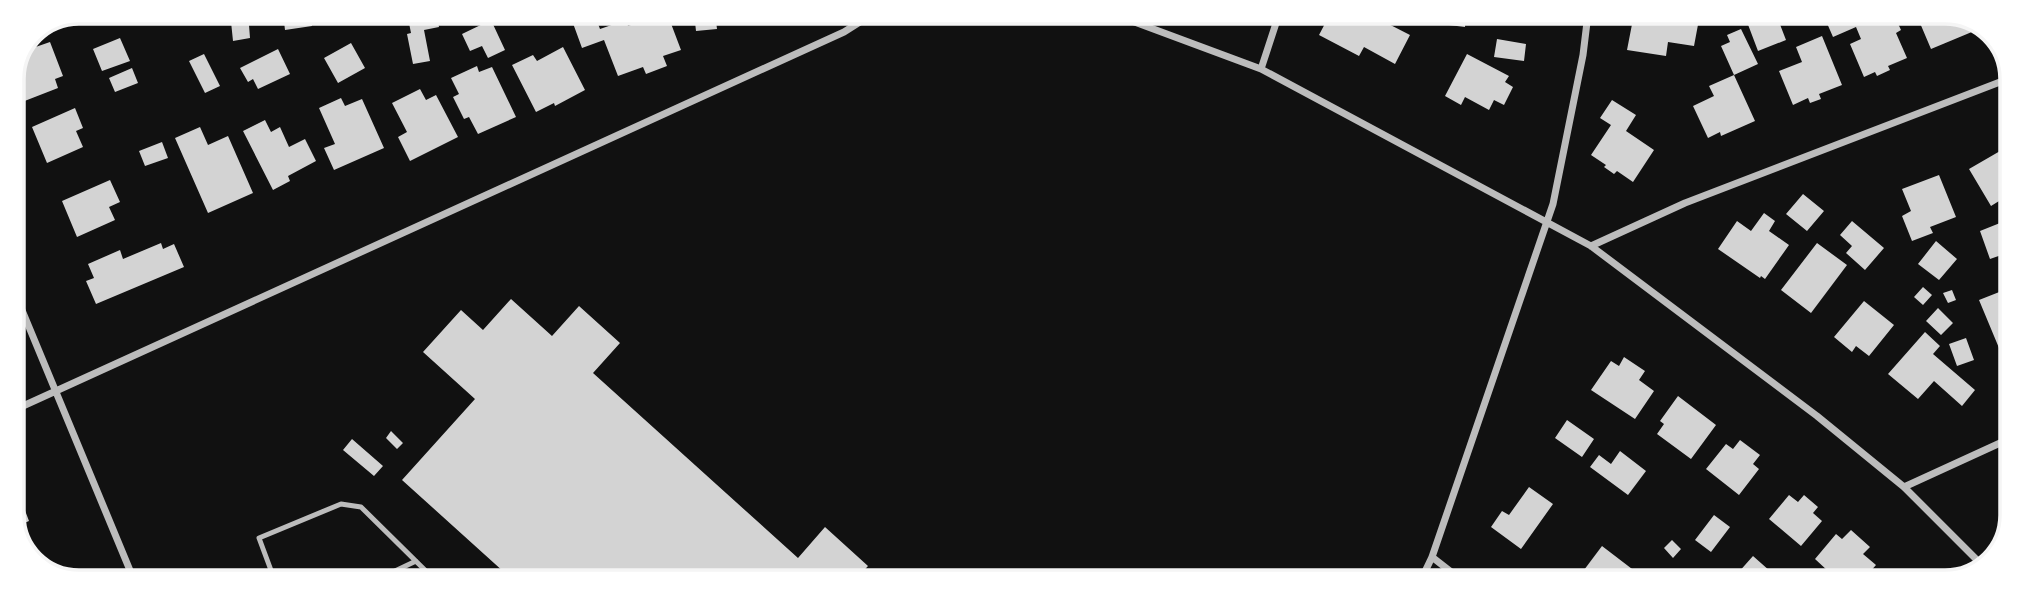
<svg xmlns="http://www.w3.org/2000/svg" width="2025" height="595" font-family="'Libre Baskerville',serif">
<style>
.building{fill:#d3d3d3}
.lines{fill:none;stroke-linecap:round;stroke-linejoin:round}
.service{stroke:#bcbcbc;stroke-width:5}
.minor{stroke:#bcbcbc;stroke-width:7}
.rim{fill:none;stroke:#f5f5f5;stroke-width:3.5}
</style>
<rect width="100%" height="100%" fill="#111"/>
<!-- building -->
<path class="building" d="M 97,12 L 123,12 L 123,13 L 99,20 Z
M 230,12 L 248,12 L 250,38 L 233,41 Z
M 283,13 L 310,13 L 312,26 L 285,30 Z
M 407,13 L 436,13 L 439,27 L 424,30 L 430,61 L 413,64 L 407,34 L 411,33 Z
M 575,13 L 594,13 L 600,29 L 626,20 L 628,26 L 667,13 L 681,50 L 663,56 L 667,66 L 646,74 L 643,67 L 618,76 L 604,40 L 582,48 L 570,15 Z
M 694,13 L 715,13 L 717,29 L 696,31 Z
M 1330,14 L 1369,14 L 1410,35 L 1395,64 L 1364,47 L 1359,56 L 1319,35 Z
M 1434,14 L 1466,14 L 1465,27 L 1433,23 Z
M 1634,14 L 1700,14 L 1694,46 L 1668,42 L 1666,56 L 1627,50 Z
M 1744,14 L 1776,14 L 1786,40 L 1758,51 Z
M 1823,14 L 1894,15 L 1901,30 L 1896,33 L 1907,58 L 1888,66 L 1890,70 L 1877,76 L 1875,72 L 1864,77 L 1850,44 L 1861,39 L 1856,27 L 1833,37 Z
M 1922,15 L 1964,15 L 1976,23 L 1979,29 L 1931,49 L 1917,16 Z
M 491,20 L 505,50 L 488,58 L 482,46 L 470,51 L 462,34 Z
M 1741,29 L 1758,64 L 1734,75 L 1721,46 L 1730,42 L 1727,35 Z
M 1822,36 L 1842,85 L 1819,94 L 1821,99 L 1810,103 L 1808,98 L 1793,105 L 1779,71 L 1802,62 L 1796,47 Z
M 120,38 L 130,61 L 102,71 L 93,49 Z
M 1497,39 L 1526,44 L 1524,61 L 1494,57 Z
M 50,42 L 63,76 L 55,79 L 58,88 L 22,102 L 16,87 L 12,88 L 12,79 L 24,51 Z
M 351,43 L 365,68 L 338,83 L 324,58 Z
M 563,47 L 585,90 L 555,106 L 554,103 L 536,112 L 512,65 L 533,55 L 537,61 Z
M 278,49 L 290,74 L 258,89 L 253,79 L 248,82 L 240,68 Z
M 204,54 L 220,86 L 205,93 L 189,61 Z
M 1467,54 L 1509,76 L 1505,82 L 1513,87 L 1504,105 L 1494,100 L 1489,110 L 1465,97 L 1461,105 L 1445,96 Z
M 477,66 L 479,72 L 492,67 L 516,117 L 478,134 L 469,117 L 464,119 L 453,97 L 459,94 L 451,78 Z
M 132,68 L 138,83 L 115,92 L 109,78 Z
M 1734,75 L 1755,121 L 1721,136 L 1720,132 L 1708,138 L 1693,106 L 1714,96 L 1709,86 Z
M 420,89 L 426,100 L 436,95 L 458,137 L 410,161 L 398,137 L 407,132 L 392,103 Z
M 341,98 L 345,106 L 362,99 L 384,148 L 334,170 L 324,148 L 335,144 L 319,108 Z
M 1612,100 L 1636,115 L 1626,131 L 1654,150 L 1633,182 L 1617,171 L 1614,174 L 1604,167 L 1606,165 L 1591,155 L 1611,125 L 1600,118 Z
M 75,108 L 83,128 L 76,131 L 83,147 L 47,163 L 32,127 Z
M 265,120 L 271,132 L 280,127 L 289,147 L 305,139 L 316,161 L 288,176 L 290,181 L 273,190 L 243,131 Z
M 200,127 L 208,145 L 228,136 L 253,193 L 208,213 L 175,138 Z
M 162,142 L 168,158 L 145,166 L 139,151 Z
M 2007,147 L 2012,157 L 2012,193 L 1991,206 L 1969,169 Z
M 1939,175 L 1956,217 L 1930,227 L 1933,233 L 1912,241 L 1902,216 L 1911,211 L 1902,189 Z
M 110,180 L 120,202 L 109,207 L 115,220 L 77,237 L 62,201 Z
M 1803,194 L 1824,211 L 1807,231 L 1786,214 Z
M 1764,213 L 1775,221 L 1769,231 L 1789,245 L 1765,279 L 1761,276 L 1760,278 L 1718,249 L 1737,221 L 1751,231 Z
M 1852,221 L 1884,248 L 1865,270 L 1846,253 L 1852,246 L 1840,235 Z
M 2000,223 L 2010,252 L 1990,259 L 1980,231 Z
M 1936,241 L 1957,259 L 1939,280 L 1918,264 Z
M 161,243 L 163,249 L 174,244 L 184,267 L 96,304 L 86,281 L 94,278 L 88,264 L 120,250 L 123,259 Z
M 1817,243 L 1847,265 L 1811,313 L 1781,290 Z
M 1923,287 L 1932,295 L 1923,305 L 1914,297 Z
M 2012,287 L 2011,358 L 2004,360 L 1979,300 Z
M 1952,290 L 1956,300 L 1948,303 L 1943,293 Z
M 511,299 L 552,336 L 579,306 L 620,343 L 593,373 L 798,558 L 825,527 L 868,566 L 854,581 L 514,581 L 402,480 L 475,399 L 423,352 L 461,310 L 483,330 Z
M 1864,301 L 1894,325 L 1869,356 L 1856,346 L 1852,352 L 1834,337 Z
M 1938,308 L 1953,323 L 1941,335 L 1926,321 Z
M 1925,332 L 1940,346 L 1933,354 L 1975,390 L 1962,406 L 1934,381 L 1918,399 L 1888,374 Z
M 1966,338 L 1974,360 L 1957,366 L 1949,344 Z
M 1624,357 L 1645,371 L 1639,380 L 1654,391 L 1635,419 L 1591,390 L 1611,361 L 1619,366 Z
M 1678,396 L 1716,425 L 1691,459 L 1657,434 L 1664,424 L 1660,421 Z
M 1567,420 L 1594,439 L 1582,457 L 1555,438 Z
M 391,431 L 403,443 L 397,449 L 386,438 Z
M 352,439 L 383,466 L 374,476 L 343,450 Z
M 1740,440 L 1760,455 L 1753,464 L 1759,469 L 1739,495 L 1706,469 L 1726,444 L 1733,449 Z
M 1620,451 L 1646,471 L 1628,495 L 1590,467 L 1599,455 L 1611,464 Z
M 15,484 L 29,521 L 22,524 L 27,538 L 20,541 L 12,521 L 12,485 Z
M 1529,487 L 1553,504 L 1521,549 L 1491,527 L 1502,511 L 1509,515 Z
M 1789,495 L 1798,502 L 1804,495 L 1818,507 L 1813,513 L 1822,521 L 1801,546 L 1769,519 Z
M 1714,515 L 1730,527 L 1711,552 L 1695,540 Z
M 1851,530 L 1870,547 L 1863,554 L 1876,565 L 1860,583 L 1841,583 L 1815,559 L 1836,534 L 1842,539 Z
M 1672,540 L 1681,549 L 1673,558 L 1664,548 Z
M 1602,546 L 1636,572 L 1629,582 L 1575,582 Z
M 37,551 L 44,569 L 26,557 Z
M 1753,556 L 1779,579 L 1775,583 L 1746,582 L 1737,574 Z"/>
<g class="lines">
<!-- service -->
<path class="service" d="M 275,581 L 259,538 L 341,504 L 361,507 L 436,581
M 374,581 L 416,561"/>
<!-- minor -->
<path class="minor" d="M 1113,14 L 1261,69 L 1591,246 L 1817,416 L 1904,487 L 1986,569
M 1261,69 L 1279,14
M 1591,246 L 1685,203 L 2013,77
M 12,286 L 134,580
M 12,411 L 844,32 L 874,13
M 1904,487 L 2011,438
M 1432,557 L 1464,582
M 1420,582 L 1432,557 L 1553,204 L 1583,55 L 1588,14"/>
</g>
<!-- crop -->
<path d="M0 0H2025V595H0ZM79 24H1945A55 55 0 0 1 2000 79V515A55 55 0 0 1 1945 570H79A55 55 0 0 1 24 515V79A55 55 0 0 1 79 24Z" fill="#fff" fill-rule="evenodd"/>
<path class="rim" d="M79 24H1945A55 55 0 0 1 2000 79V515A55 55 0 0 1 1945 570H79A55 55 0 0 1 24 515V79A55 55 0 0 1 79 24Z"/>
</svg>
